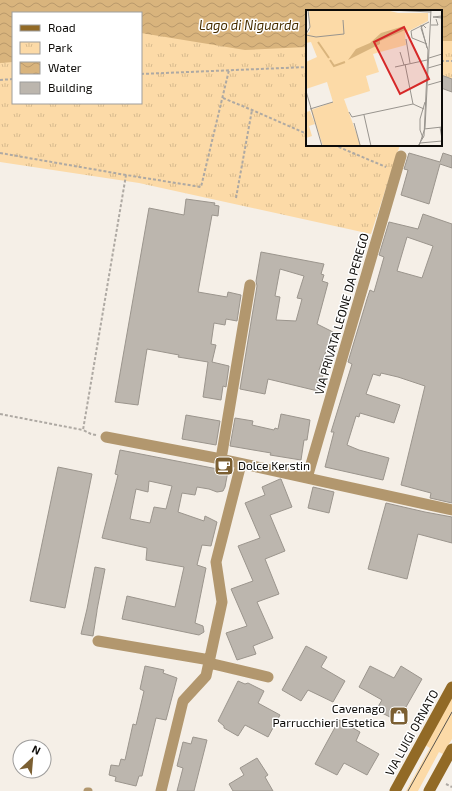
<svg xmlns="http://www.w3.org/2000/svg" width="452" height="791" font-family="'Exo 2',sans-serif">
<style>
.green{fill:#fcdaa7}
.park{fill:url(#park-tufts);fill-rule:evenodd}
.water{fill:url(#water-waves)}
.building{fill:#bcb6ae;stroke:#9b958d;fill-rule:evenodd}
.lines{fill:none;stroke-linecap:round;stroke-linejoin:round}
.path{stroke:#aea9a3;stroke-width:2;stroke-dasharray:3 2;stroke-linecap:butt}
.service{stroke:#b2976e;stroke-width:7}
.minor{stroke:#b2976e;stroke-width:11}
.secondary{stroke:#926a26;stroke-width:11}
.tram{stroke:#56534e;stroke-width:1}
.labels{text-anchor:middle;stroke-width:3;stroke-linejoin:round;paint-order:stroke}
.street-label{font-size:12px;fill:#0d0b08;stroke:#fff}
.poi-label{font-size:12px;fill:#0d0b08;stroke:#fff;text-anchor:start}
.water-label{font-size:13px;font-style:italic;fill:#472e00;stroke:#fff}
.inset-river{fill:none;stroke:#d9b47d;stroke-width:2}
.inset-road{fill:none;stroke:#98948e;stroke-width:1}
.view{fill:#d62828;fill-opacity:0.15;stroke:#d62828;stroke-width:2}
.inset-edge{fill:none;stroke:#0d0b08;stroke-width:2}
</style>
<defs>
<pattern id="park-tufts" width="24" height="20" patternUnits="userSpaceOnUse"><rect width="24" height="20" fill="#fcdaa7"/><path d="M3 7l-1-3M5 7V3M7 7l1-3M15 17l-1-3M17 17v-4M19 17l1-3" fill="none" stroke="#d7ba8e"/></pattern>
<pattern id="water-waves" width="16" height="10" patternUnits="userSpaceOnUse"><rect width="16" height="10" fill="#d9b47d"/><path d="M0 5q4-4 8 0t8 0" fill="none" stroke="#b9996b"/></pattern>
</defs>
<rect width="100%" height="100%" fill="#f5efe7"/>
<!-- green -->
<path class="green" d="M 452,697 L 452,739 L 443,754 L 439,752 L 418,791 L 406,791 L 430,748 L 425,745 Z"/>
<!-- park -->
<path class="park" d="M 0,0 L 452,0 L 452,79 L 441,75 L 441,11 L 307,11 L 307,145 L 400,145 L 371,234 L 139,183 L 0,162 ZM 13,13 L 141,13 L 141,103 L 13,103 Z"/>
<!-- water -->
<path class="water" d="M 0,0 L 452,0 L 452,41 L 441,41 L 441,11 L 307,11 L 307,47 L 245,50 L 141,33 L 141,13 L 13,13 L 13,62 L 0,63 Z"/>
<!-- building -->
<path class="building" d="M 441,75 L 452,79 L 452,92 L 441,88 Z
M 409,153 L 440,162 L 443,153 L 452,156 L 452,168 L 440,164 L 429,204 L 401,195 L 408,170 L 404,169 Z
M 186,199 L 215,203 L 214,205 L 219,206 L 218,216 L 212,215 L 198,292 L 227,297 L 228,292 L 241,295 L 237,321 L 226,319 L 225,325 L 214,323 L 211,344 L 216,345 L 212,362 L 229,366 L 226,387 L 223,386 L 221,400 L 203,397 L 208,362 L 178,357 L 179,355 L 147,349 L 138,405 L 115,402 L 149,208 L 184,215 Z
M 423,214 L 452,224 L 452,503 L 430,498 L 431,493 L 401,485 L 425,386 L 398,377 L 381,373 L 380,376 L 373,374 L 366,394 L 400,405 L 394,423 L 360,413 L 359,417 L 356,416 L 347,445 L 359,450 L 389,458 L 383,480 L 325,467 L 334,432 L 331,432 L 352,364 L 348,362 L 367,299 L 370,290 L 374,292 L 384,257 L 379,255 L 389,222 L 418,229 ZM 407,237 L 433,246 L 422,278 L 397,271 Z
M 261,252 L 324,264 L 321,274 L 324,275 L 322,281 L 328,283 L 317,324 L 333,332 L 319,370 L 324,372 L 318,391 L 268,379 L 265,394 L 240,389 L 257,286 L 256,281 ZM 280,269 L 304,276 L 297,298 L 302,299 L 296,321 L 276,320 L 280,297 L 275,296 Z
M 281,414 L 310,420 L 307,440 L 304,440 L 301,460 L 270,455 L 271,453 L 230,446 L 235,418 L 253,421 L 252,425 L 274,430 L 275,428 L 278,429 Z
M 186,415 L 220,421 L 216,445 L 182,439 Z
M 120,450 L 228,471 L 225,487 L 223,491 L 217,492 L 209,489 L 197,487 L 195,495 L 182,493 L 178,512 L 204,521 L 205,516 L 217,522 L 211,546 L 202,545 L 197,565 L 206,568 L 195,623 L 203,626 L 204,632 L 199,635 L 122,619 L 127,596 L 175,607 L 184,567 L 146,560 L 147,548 L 102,538 L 118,475 L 115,474 ZM 149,481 L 172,486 L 166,509 L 154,507 L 150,523 L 130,519 L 136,489 L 148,492 Z
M 58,467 L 92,474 L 65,608 L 30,601 Z
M 280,479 L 281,479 L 292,507 L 270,515 L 285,551 L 265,559 L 279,594 L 257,602 L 273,638 L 253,646 L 256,654 L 237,660 L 226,633 L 247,626 L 231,589 L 253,581 L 238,546 L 260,538 L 245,503 L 265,495 L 262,487 Z
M 313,487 L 334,492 L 329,513 L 308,508 Z
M 386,503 L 425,512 L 452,517 L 452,543 L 418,534 L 407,579 L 368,569 Z
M 95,567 L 105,569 L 97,610 L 97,611 L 93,636 L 81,634 L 87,609 Z
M 306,646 L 327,657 L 321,667 L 345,681 L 333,702 L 308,690 L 301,701 L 282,690 Z
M 145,666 L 164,670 L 163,673 L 177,678 L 166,720 L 156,718 L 142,776 L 139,776 L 136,786 L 115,781 L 116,777 L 109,775 L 111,765 L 119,766 L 121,759 L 125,760 L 133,724 L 136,725 L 144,691 L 140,689 Z
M 370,666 L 394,678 L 401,666 L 422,679 L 398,721 L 376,710 L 382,700 L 359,687 Z
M 238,681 L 245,684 L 248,683 L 264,691 L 258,703 L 280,715 L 268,737 L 245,725 L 238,736 L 224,728 L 224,726 L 218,721 Z
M 339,720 L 360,732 L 356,741 L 379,754 L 367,775 L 344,763 L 337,775 L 315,764 Z
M 193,737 L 207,740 L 194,791 L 177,791 L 183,768 L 177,766 L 183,742 L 191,744 Z
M 257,758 L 268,775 L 265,777 L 273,791 L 233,791 L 229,784 L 244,775 L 240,768 Z"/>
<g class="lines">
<!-- path -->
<path class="path" d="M 441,61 L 452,61
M 141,74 L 307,67
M 0,80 L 13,79
M 223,98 L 252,110 L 307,134
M 334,145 L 386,167
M 0,153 L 126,175
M 236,198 L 252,110
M 0,414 L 83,430
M 96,435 L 91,434 L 83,430 L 126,175 L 201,187 L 229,70
M 446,784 L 452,787"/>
<!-- service -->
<path class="service" d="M 87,791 L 89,791"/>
<!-- minor -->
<path class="minor" d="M 106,437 L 221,459 L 452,510
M 221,459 L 250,285
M 307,478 L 401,156
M 98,641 L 210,660
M 209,663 L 268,677
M 161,791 L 183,701 L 206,676 L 222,602 L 216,562 L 241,464"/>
<!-- secondary -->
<path class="secondary" d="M 395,791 L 452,687
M 429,791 L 452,749"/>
<!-- tram -->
<path class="tram" d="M 408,791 L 452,712"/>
</g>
<!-- icons -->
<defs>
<g id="cafe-square" transform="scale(1)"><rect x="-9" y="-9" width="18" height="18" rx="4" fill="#7b5f32" stroke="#fff"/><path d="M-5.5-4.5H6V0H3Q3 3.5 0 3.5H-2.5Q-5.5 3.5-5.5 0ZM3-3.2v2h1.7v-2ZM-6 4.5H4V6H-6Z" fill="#fff"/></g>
<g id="shop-square" transform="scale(1)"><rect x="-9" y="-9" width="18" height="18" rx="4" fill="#7b5f32" stroke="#fff"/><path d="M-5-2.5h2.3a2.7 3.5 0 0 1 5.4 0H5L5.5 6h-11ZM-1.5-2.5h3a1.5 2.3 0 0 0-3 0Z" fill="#fff"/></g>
</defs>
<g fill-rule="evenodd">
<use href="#cafe-square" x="224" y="466"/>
<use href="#shop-square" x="399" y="716"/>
</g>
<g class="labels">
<!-- street labels -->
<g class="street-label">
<text transform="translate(342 314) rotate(-74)" y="4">VIA PRIVATA LEONE DA PEREGO</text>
<text transform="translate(412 733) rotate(-61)" y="4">VIA LUIGI ORNATO</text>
</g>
<!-- poi labels -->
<g class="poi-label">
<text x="238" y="470">Dolce Kerstin</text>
<text x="385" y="713" text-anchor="end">Cavenago<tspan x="385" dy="14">Parrucchieri Estetica</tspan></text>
</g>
<!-- water labels -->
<g class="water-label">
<text x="249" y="30">Lago di Niguarda</text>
</g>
</g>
<!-- overview -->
<g transform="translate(306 10)">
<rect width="136" height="136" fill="#f5efe7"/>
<path d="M 4,101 L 9,114 L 3,116 L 6,126 L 0,128 L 0,102 Z" fill="#fcdaa7"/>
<path d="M 3,0 L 80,0 L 92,3 L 122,3 L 122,11 L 99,23 L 100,35 L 67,44 L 73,62 L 60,66 L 64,81 L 38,89 L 55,136 L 17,136 L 5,100 L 27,92 L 21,72 L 0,79 L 0,52 L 11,47 L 5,32 L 0,33 L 0,25 L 4,21 Z" fill="#fcdaa7"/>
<path d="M 98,16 L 99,20 L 74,31 L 74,34 L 42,50 L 50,39 L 64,33 L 75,23 Z" fill="#d9b47d"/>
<path class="inset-river" d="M 12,32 L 23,48M 24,50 L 28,56 L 39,52"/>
<path class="inset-road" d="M 83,0 L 125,2M 136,6 L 127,7 L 136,8M 115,15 L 121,38M 125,15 L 132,15 L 130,9M 0,24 L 4,17 L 2,0M 0,25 L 10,27 L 38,24 L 37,10M 100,29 L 104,53M 121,34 L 106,28 L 105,21 L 123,12M 94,42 L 98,55M 123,48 L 136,44M 99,54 L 107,94M 89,57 L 121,50M 122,58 L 136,54M 122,75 L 136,71M 0,81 L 16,136M 107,94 L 118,99M 4,99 L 27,92M 43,102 L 46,107 L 107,94M 58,105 L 65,136M 48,113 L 54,135M 134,117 L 136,129M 118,119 L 136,117M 117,128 L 114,120 L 114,109 L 119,92M 114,133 L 136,131M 50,136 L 65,136M 112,136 L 118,126 L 122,40 L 115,18 L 117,15 L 120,18M 113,136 L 119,118 L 125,0"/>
<path class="view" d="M 98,17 L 123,69 L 94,84 L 68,32 Z"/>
<rect width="136" height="136" class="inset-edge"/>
</g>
<!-- legend -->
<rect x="12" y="12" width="130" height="92" fill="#ffffff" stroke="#9e9d9c"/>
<rect x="20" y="25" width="20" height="6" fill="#926a26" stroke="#9e9d9c"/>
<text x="48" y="32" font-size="12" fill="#0d0b08">Road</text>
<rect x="20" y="42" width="20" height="12" fill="url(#park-tufts)" stroke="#9e9d9c"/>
<text x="48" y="52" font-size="12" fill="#0d0b08">Park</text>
<rect x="20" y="62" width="20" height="12" fill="url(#water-waves)" stroke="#9e9d9c"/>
<text x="48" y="72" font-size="12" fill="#0d0b08">Water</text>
<rect x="20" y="82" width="20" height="12" fill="#bcb6ae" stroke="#9e9d9c"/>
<text x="48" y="92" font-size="12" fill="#0d0b08">Building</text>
<!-- north arrow -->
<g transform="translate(32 759) rotate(26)"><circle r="19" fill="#ffffff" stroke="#9e9d9c"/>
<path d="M0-3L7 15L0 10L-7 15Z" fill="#7b5f32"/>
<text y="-6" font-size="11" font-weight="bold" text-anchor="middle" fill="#0d0b08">N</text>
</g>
</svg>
